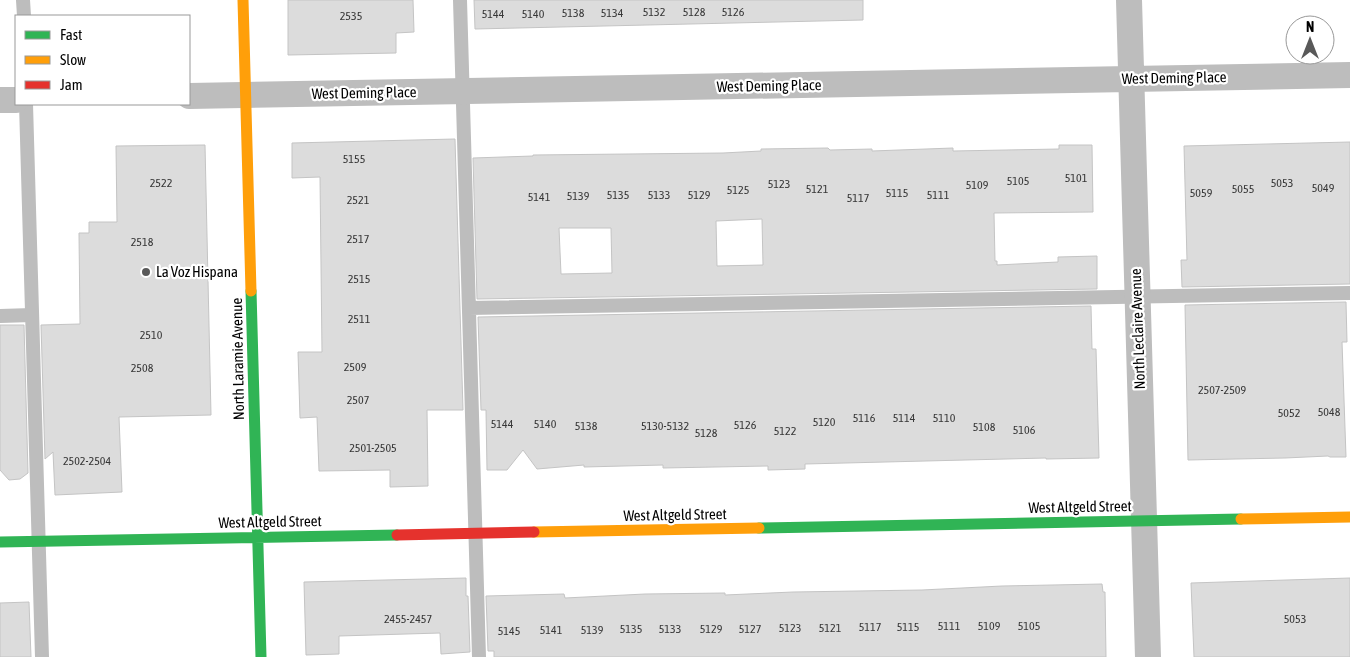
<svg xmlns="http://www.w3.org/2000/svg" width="1350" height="657" font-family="'Asap Condensed',sans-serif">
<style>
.building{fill:#dcdcdc;stroke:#c4c4c4;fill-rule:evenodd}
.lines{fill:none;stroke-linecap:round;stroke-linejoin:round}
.lane{stroke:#bdbdbd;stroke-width:14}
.street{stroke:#bdbdbd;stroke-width:26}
.fast{stroke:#30b455;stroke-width:11}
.slow{stroke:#ff9f0a;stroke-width:11}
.jam{stroke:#e5322d;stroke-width:11}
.poi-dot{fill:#595959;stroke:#fff;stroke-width:2}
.labels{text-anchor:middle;stroke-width:4.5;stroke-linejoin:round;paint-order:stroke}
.number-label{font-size:12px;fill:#373737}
.street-label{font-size:15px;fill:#000;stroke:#fff}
.poi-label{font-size:15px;fill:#000;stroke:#fff;text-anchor:start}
</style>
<rect width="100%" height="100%" fill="#fff"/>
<!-- building -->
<path class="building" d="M 288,0 L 413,0 L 414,32 L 396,33 L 396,53 L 288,55 Z
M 474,0 L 863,0 L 863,20 L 475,29 Z
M 455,139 L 463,410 L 427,410 L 428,486 L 390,487 L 390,470 L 319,471 L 317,417 L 300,418 L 298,352 L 322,352 L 320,177 L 292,178 L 292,143 Z
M 1350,142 L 1350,284 L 1182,287 L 1181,260 L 1187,260 L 1184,146 Z
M 205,145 L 211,415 L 119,417 L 122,492 L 55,495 L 53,452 L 45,459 L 41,325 L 80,324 L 79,233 L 89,233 L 89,222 L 117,222 L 116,146 Z
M 1059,145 L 1092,145 L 1093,212 L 994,213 L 995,261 L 997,261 L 997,265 L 1058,262 L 1058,257 L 1097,256 L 1097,289 L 477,299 L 473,158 L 533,156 L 533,155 L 723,153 L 761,151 L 761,149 L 828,148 L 830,150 L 872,149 L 872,151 L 953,148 L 953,151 L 1059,149 ZM 762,219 L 763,265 L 717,266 L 716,221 ZM 559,228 L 611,228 L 612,273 L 561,274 Z
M 1346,302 L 1347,342 L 1342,342 L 1346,457 L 1330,457 L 1328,456 L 1285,458 L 1188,460 L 1185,305 Z
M 1091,306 L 1092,349 L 1096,349 L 1099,458 L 1046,459 L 1046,458 L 805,464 L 805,469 L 768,470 L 768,466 L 663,468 L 663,465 L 584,467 L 584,465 L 537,469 L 523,450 L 507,470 L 487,470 L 486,410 L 481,410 L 478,317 Z
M 0,325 L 24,325 L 28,473 L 20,479 L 9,480 L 0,470 Z
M 466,578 L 466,596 L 468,596 L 470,652 L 441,654 L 440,633 L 339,636 L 339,654 L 306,655 L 304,582 Z
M 1350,578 L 1350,657 L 1194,657 L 1191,583 Z
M 1102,584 L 1103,592 L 1105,592 L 1106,657 L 494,657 L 494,651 L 488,651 L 486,596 L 564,594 L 565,598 L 645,594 L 725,593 L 725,595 L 793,592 L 922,590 L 1002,586 Z
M 29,602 L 31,657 L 0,657 L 0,603 Z"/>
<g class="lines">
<!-- lane -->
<path class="lane" d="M 23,0 L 24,16
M 460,0 L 479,657
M 26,104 L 42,657
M 469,308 L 1350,293
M 0,316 L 32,315"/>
<!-- street -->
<path class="street" d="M 1129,0 L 1148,657
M 189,96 L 1350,75
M 0,100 L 16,100"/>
<!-- fast -->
<path class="fast" d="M 251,291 L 261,657
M 759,528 L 1241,519
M 0,542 L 397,535"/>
<!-- slow -->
<path class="slow" d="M 243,0 L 251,291
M 1241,519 L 1350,517
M 534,532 L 759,528"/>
<!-- jam -->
<path class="jam" d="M 397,535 L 534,532"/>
</g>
<!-- markers -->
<circle class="poi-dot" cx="146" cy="272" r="5"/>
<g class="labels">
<!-- number labels -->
<g class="number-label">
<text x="654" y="16">5132</text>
<text x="694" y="16">5128</text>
<text x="733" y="16">5126</text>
<text x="573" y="17">5138</text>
<text x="612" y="17">5134</text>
<text x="493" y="18">5144</text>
<text x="533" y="18">5140</text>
<text x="351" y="20">2535</text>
<text x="354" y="163">5155</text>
<text x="1076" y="182">5101</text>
<text x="1018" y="185">5105</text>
<text x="161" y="187">2522</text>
<text x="1282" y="187">5053</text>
<text x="779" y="188">5123</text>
<text x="977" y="189">5109</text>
<text x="1323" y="192">5049</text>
<text x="817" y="193">5121</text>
<text x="1243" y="193">5055</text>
<text x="738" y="194">5125</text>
<text x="897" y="197">5115</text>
<text x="1201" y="197">5059</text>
<text x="618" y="199">5135</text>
<text x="659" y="199">5133</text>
<text x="699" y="199">5129</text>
<text x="938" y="199">5111</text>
<text x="578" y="200">5139</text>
<text x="539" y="201">5141</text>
<text x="858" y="202">5117</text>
<text x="358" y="204">2521</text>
<text x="358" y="243">2517</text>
<text x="142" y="246">2518</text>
<text x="359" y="283">2515</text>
<text x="359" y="323">2511</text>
<text x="151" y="339">2510</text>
<text x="355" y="371">2509</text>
<text x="142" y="372">2508</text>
<text x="1222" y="394">2507-2509</text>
<text x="358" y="404">2507</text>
<text x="1329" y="416">5048</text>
<text x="1289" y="417">5052</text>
<text x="864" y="422">5116</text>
<text x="904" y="422">5114</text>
<text x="944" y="422">5110</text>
<text x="824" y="426">5120</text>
<text x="502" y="428">5144</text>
<text x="545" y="428">5140</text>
<text x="745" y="429">5126</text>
<text x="586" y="430">5138</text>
<text x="665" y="430">5130-5132</text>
<text x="984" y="431">5108</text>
<text x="1024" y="434">5106</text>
<text x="785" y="435">5122</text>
<text x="706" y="437">5128</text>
<text x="373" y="452">2501-2505</text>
<text x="87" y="465">2502-2504</text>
<text x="408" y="623">2455-2457</text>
<text x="1295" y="623">5053</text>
<text x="949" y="630">5111</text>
<text x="989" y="630">5109</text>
<text x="1029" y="630">5105</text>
<text x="870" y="631">5117</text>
<text x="908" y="631">5115</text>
<text x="790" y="632">5123</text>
<text x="830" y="632">5121</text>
<text x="631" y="633">5135</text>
<text x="670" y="633">5133</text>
<text x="711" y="633">5129</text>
<text x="750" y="633">5127</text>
<text x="551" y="634">5141</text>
<text x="592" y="634">5139</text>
<text x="509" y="635">5145</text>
</g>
<!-- street labels -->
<g class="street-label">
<text transform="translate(1174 78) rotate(-1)" y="5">West Deming Place</text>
<text transform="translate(769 86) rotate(-1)" y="5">West Deming Place</text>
<text transform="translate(364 93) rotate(-1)" y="5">West Deming Place</text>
<text transform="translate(1138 329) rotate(-92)" y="5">North Leclaire Avenue</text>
<text transform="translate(238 359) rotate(-91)" y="5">North Laramie Avenue</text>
<text transform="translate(1080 507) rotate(-1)" y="5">West Altgeld Street</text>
<text transform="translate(675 515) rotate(-1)" y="5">West Altgeld Street</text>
<text transform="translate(270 522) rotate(-1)" y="5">West Altgeld Street</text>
</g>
<!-- poi labels -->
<g class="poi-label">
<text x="156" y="277">La Voz Hispana</text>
</g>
</g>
<!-- legend -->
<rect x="15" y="15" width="175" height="90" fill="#ffffff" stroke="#999999"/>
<rect x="25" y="31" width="25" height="8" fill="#30b455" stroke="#999999"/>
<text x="60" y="40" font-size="15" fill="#000000">Fast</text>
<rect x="25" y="56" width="25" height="8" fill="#ff9f0a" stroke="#999999"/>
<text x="60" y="65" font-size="15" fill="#000000">Slow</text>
<rect x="25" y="81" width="25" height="8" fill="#e5322d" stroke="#999999"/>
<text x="60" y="90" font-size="15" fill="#000000">Jam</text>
<!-- north arrow -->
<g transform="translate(1310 40)"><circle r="24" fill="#ffffff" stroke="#999999"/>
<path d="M0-4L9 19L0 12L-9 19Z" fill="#595959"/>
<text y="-8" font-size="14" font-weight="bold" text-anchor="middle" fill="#000000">N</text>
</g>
</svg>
